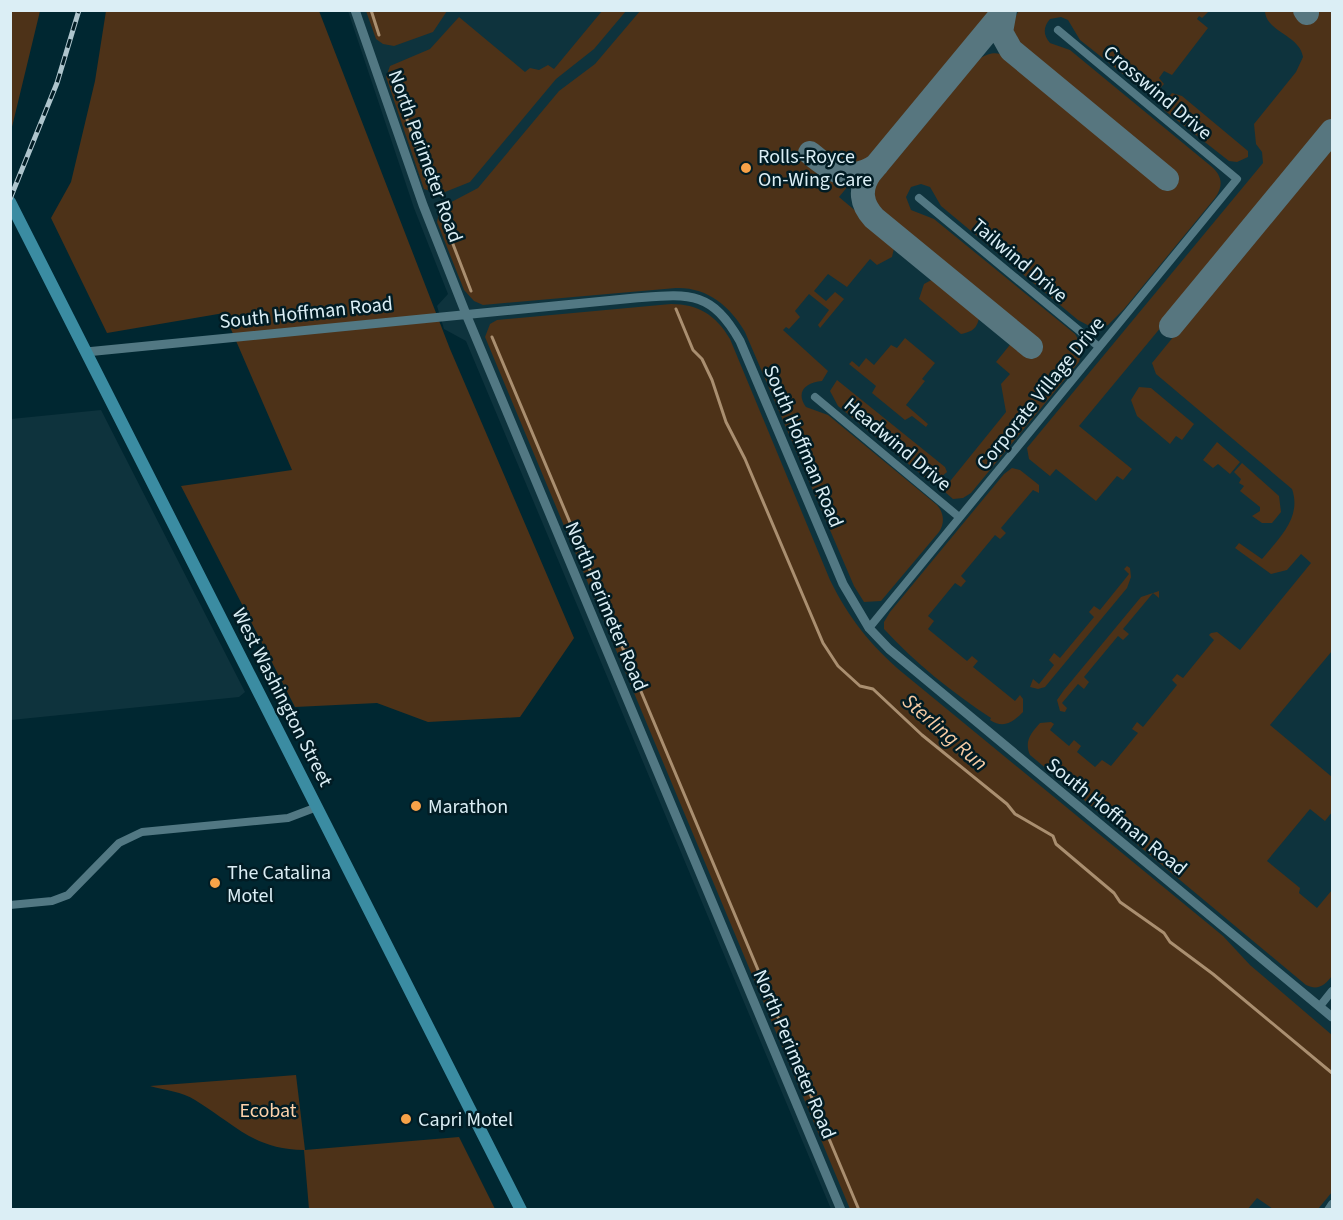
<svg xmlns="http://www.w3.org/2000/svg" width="1343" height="1220" font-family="'Source Sans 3',sans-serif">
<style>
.built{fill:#0e333d}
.green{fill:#4d3218}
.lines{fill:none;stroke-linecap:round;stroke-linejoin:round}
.stream{stroke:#aa8f70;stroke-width:3}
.taxiway{stroke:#57767f;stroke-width:24}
.minor{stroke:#527883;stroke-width:8}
.tertiary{stroke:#527883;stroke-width:9}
.primary{stroke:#3b8ca2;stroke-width:12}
.rail-casing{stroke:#aec5cd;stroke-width:5}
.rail{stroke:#011c24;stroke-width:3;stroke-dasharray:9;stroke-linecap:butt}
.poi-dot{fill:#f7a248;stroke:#011c24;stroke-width:2}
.labels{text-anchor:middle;stroke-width:5;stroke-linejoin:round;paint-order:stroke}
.street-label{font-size:20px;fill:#dbeef5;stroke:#011c24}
.poi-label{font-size:20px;fill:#dbeef5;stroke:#011c24;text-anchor:start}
.park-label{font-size:20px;fill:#fdd2ab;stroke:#011c24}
.water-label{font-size:21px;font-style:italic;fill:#f6cba4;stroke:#011c24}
</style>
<rect width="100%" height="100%" fill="#002731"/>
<!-- built -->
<path class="built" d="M 348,11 L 1332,11 L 1332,1209 L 831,1209 L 466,341 L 444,329 L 437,306 L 448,294 L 414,208 Z
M 101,410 L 245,692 L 239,697 L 11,720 L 11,419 Z"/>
<!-- green -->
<path class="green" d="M 11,10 L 40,11 L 11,131 L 10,11 Z
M 1019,10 L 1209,11 L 1202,18 L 1199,16 L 1197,19 L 1208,28 L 1172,75 L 1164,71 L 1159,78 L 1164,84 L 1152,97 L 1080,40 L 1068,20 L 1061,17 L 1050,19 C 1043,27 1043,35 1050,43 L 1070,50 L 1212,167 C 1223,177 1223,187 1215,198 L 1124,309 L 1108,325 L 1095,329 L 1078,320 L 941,206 L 930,187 L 921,184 L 911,187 L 906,197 L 911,210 L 934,219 L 1075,334 L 1083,348 L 1079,362 L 971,493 L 963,498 L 953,499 L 945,492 L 947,485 L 1006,412 L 1001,384 L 1010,374 L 996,362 L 1013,341 L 1028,354 L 1038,343 L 894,225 C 883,210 868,204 877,183 L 979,59 C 1002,45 1004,60 1024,68 L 1167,187 L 1177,176 L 1016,41 L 1011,26 Z
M 106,11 L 319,11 L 450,349 L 574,638 L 520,717 L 428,722 L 377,703 L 295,707 L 181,486 L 292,470 L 224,313 L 107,333 L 51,218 L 71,182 L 95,81 Z
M 366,11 L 366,10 L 447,11 L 433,32 L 394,46 L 383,44 L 376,39 Z
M 602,11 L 626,11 L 594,49 L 556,79 L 470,182 L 440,194 L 424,189 L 386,77 L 390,66 L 430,49 L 459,17 L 525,72 L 530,68 L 539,70 L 548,65 L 554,69 Z
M 640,11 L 993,11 L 839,197 L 895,244 L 892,257 L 877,265 L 870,259 L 847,287 L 828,274 L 814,291 L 826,301 L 835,292 L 844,299 L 820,328 L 818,325 L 829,310 L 809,294 L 795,311 L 800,317 L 789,329 L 786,327 L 783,330 L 828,371 L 822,381 C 806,382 795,392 806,407 L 828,415 L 937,505 C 944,513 945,523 939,532 L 881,601 L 864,602 L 854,586 L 745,332 C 730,306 707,287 676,288 L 483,305 L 474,301 L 464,290 L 437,222 L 440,208 L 478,188 L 559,91 L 595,64 Z
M 1265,11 L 1295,11 L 1306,19 L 1313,11 L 1332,11 L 1332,121 L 1079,426 L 1132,469 L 1123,480 L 1117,476 L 1096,501 L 1056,469 L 1050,476 L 1029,459 L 1027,448 L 1263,163 L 1262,152 L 1256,144 L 1254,124 L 1296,72 L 1303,57 C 1300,35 1266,32 1265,11 Z
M 1172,93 L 1182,96 L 1248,151 L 1248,157 L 1237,162 L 1229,161 L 1164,110 L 1164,103 Z
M 1332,142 L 1332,651 L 1270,725 L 1332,777 L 1332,812 L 1325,821 L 1310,809 L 1267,861 L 1300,888 L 1299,893 L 1317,908 L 1332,890 L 1332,976 C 1325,985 1318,991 1306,985 L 1030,755 C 1024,741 1031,733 1040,723 L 1051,722 L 1054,724 L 1050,730 L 1069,746 L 1074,740 L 1081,746 L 1077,752 L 1095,767 L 1102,760 L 1111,766 L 1138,733 L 1132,729 L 1137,722 L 1143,727 L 1177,685 L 1172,680 L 1177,674 L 1183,678 L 1214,640 L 1209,635 L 1211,633 L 1217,632 L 1240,650 L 1311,563 L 1301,554 L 1287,570 L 1271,574 L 1235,548 L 1239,543 L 1262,559 C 1279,538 1302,518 1292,489 L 1156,374 L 1152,363 Z
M 937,277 L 980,312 C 978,326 976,331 961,334 L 919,299 L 924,284 Z
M 671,304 C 698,304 716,315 730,339 L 830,580 C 848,617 871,646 903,673 L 1223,936 L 1250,965 L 1332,1035 L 1332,1192 L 1318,1209 L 1273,1209 L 1257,1198 L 1247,1210 L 850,1209 L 485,337 L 490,324 L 497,320 Z
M 905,338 L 935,363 L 922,379 L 925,381 L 906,405 L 928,424 L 926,427 L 912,416 L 905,420 L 872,393 L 876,386 L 849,364 L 852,361 L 859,367 L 866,358 L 874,365 L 891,345 L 897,348 Z
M 837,380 L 945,467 L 947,472 L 934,483 L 928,480 L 838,406 L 830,391 Z
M 1139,387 L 1151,388 L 1194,424 L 1182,440 L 1176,436 L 1170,444 L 1137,416 L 1131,400 Z
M 1217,442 L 1240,462 L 1230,474 L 1218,464 L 1213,468 L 1203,460 Z
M 1242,463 L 1279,496 L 1281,512 L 1272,523 L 1262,523 L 1252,516 L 1260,511 L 1260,507 L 1240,491 L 1244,486 L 1239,483 L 1241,479 L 1234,472 Z
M 1012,468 L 1020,470 L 1039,485 L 1039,493 L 1033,490 L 1001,528 L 1006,533 L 1000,539 L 995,535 L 961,576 L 966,581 L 961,587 L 955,583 L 928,616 L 934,621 L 928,629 L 967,661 L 972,656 L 978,661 L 973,667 L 1015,701 L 1020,695 L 1023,699 L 1023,712 C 1013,722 1004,729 990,720 L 991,718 C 953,693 915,663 884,629 L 884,622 L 890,612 L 1004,474 Z
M 1127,566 L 1130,568 L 1131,577 L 1127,588 L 1045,687 L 1038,689 L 1030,687 L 1033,679 L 1039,684 L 1054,665 L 1049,660 L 1054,653 L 1060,658 L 1094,617 L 1089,612 L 1094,606 L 1100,610 L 1129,574 L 1124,569 Z
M 1159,591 L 1159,598 L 1153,593 L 1123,629 L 1129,634 L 1123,640 L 1118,636 L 1084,677 L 1089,682 L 1084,689 L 1078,684 L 1062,703 L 1067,708 L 1065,712 L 1060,711 L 1057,700 L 1064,690 L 1141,597 Z
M 296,1075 L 305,1150 L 459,1137 L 495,1209 L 309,1209 L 304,1150 C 253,1149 236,1125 195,1100 C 183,1092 164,1090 150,1086 Z"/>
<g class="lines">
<!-- stream -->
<path class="stream" d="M 371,10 L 379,35
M 392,74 L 427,180 L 432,188
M 441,213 L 471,291
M 676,309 L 693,350 L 702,359 L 712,380 L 726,422 L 745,459 L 823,643 L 838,666 L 860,686 L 873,689 L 922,735 L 1007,804 L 1015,814 L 1053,836 L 1056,844 L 1114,893 L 1120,902 L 1164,933 L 1170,942 L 1213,974 L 1332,1073
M 492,337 L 859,1210"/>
<!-- taxiway -->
<path class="taxiway" d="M 1005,10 L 870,173 C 859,189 861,204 874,218 L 1031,347
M 1005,10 L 1001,32 L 1011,50 L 1167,179
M 1305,10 L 1307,13
M 810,153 C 831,171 851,184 877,165
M 1171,326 L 1332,131"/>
<!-- minor -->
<path class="minor" d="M 919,198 L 1099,347
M 815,397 L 959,517
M 869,628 L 1237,179 L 1058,30
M 10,905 L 52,901 L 68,895 L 119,843 L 142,832 L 288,818 L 317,807
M 1320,1006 L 1332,991
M 1328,1210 L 1332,1204"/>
<!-- tertiary -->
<path class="tertiary" d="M 355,10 L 423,205 L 466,314 L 841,1210
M 86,352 L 635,298 C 689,294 711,290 740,341 L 843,584 L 869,628 L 889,649 L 1332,1017"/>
<!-- primary -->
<path class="primary" d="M 10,202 L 521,1210"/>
<!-- rail casing -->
<g class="rail-casing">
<path id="rail" d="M 10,199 L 57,83 L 79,10"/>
</g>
<!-- rail -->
<use href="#rail" class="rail"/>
</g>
<!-- markers -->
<g class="poi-dot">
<circle cx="746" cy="168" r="6"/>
<circle cx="416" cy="806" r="6"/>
<circle cx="215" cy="883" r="6"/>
<circle cx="406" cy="1119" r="6"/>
</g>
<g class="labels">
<!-- street labels -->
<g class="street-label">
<text transform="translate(1158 92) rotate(40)" y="7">Crosswind Drive</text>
<text transform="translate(426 156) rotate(70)" y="7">North Perimeter Road</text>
<text transform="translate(1020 260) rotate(40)" y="7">Tailwind Drive</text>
<text transform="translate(306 312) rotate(-6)" y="7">South Hoffman Road</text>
<text transform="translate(1040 393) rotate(-51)" y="7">Corporate Village Drive</text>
<text transform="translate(898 444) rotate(40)" y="7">Headwind Drive</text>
<text transform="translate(804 446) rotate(67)" y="7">South Hoffman Road</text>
<text transform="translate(607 606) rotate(67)" y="7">North Perimeter Road</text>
<text transform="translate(283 697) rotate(63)" y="7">West Washington Street</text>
<text transform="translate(1117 816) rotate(39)" y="7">South Hoffman Road</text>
<text transform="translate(795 1054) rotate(67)" y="7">North Perimeter Road</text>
</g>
<!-- poi labels -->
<g class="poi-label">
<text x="758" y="163">Rolls-Royce<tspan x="758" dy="23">On-Wing Care</tspan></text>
<text x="428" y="813">Marathon</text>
<text x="227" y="879">The Catalina<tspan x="227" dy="23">Motel</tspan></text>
<text x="418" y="1126">Capri Motel</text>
</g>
<!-- park labels -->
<g class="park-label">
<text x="268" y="1117">Ecobat</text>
</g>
<!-- water labels -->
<g class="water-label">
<text transform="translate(945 732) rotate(41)" y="7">Sterling Run</text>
</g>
</g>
<!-- border -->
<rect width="1343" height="1220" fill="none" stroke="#dbeef5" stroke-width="24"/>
</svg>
